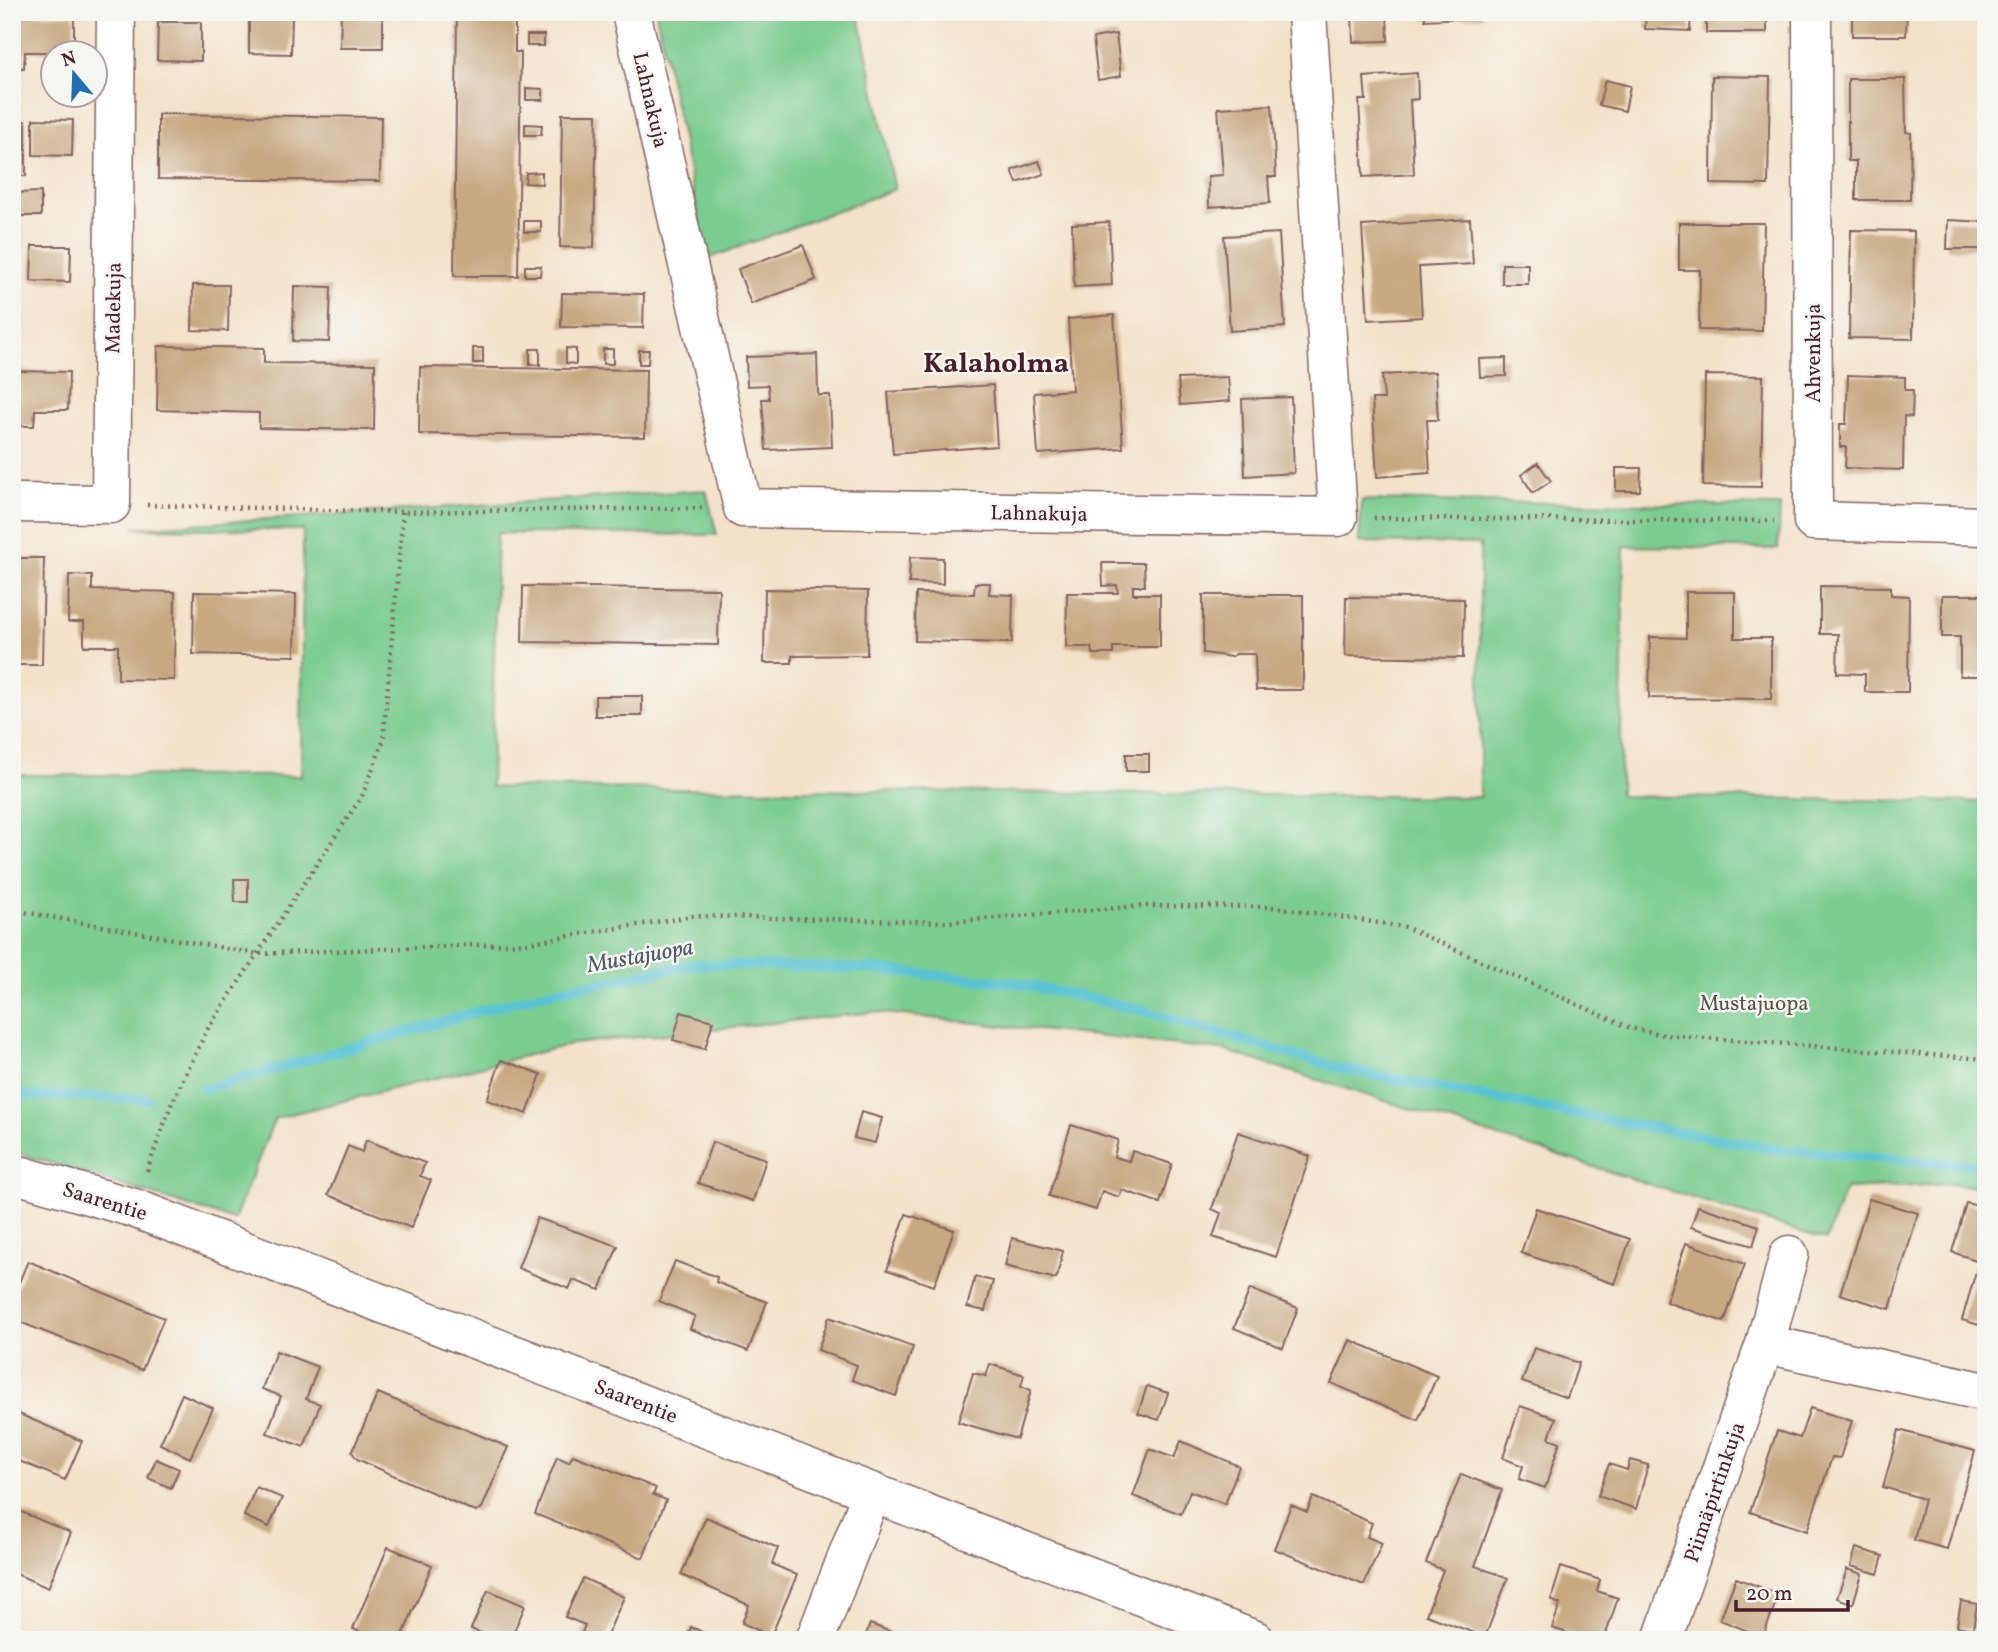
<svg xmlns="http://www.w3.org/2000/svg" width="1998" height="1652" font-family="Vollkorn,serif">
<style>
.green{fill:#7acc8f;stroke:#62765d;stroke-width:2}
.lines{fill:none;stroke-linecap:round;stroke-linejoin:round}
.stream{stroke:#59c3d4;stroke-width:10}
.building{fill:#c7a881}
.minor-casing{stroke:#856362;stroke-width:41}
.path{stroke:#856362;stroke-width:4.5;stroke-dasharray:2 5;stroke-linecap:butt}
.minor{stroke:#fff;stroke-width:38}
.labels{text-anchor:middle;stroke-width:5;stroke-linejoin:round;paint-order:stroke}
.street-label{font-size:21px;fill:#4a1f2b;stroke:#f6f6f2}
.park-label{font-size:21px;fill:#585349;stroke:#f6f6f2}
.water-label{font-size:23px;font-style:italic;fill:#4f5866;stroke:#f6f6f2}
.district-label{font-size:28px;font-weight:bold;fill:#4a1f2b;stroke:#f6f6f2}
</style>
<rect width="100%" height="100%" fill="#f6f6f2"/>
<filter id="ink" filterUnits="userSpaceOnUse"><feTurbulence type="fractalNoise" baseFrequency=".0143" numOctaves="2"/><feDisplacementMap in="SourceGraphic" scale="14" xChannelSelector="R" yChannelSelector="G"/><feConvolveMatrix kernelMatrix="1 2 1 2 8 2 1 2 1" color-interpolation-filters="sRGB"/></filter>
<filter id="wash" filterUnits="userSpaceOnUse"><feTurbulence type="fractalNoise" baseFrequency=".00686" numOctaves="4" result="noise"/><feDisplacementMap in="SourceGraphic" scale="28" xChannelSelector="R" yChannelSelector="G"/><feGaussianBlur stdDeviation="1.57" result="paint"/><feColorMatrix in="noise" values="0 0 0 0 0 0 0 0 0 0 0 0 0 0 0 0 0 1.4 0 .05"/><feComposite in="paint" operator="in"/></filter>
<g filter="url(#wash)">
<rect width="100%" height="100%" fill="#f3e2c9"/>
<!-- green -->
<path class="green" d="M 656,12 L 858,12 L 895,189 L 707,259 Z
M 706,490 L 717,535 L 497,533 L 491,787 L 1480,797 L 1480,544 L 1359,542 L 1362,500 L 1780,506 L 1778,549 L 1624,546 L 1620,796 L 1986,802 L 1986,1188 L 1953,1184 L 1845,1189 L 1826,1240 L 1223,1050 L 875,1012 L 572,1044 L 275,1118 L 234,1220 L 12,1151 L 12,775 L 301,776 L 303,530 L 133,528 Z"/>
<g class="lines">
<!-- stream -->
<path class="stream" d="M 204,1089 L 541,994 L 696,964 L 871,969 L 1016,983 L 1134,1008 L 1338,1068 L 1574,1114 L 1783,1150 L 1986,1166
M 12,1095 L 148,1099"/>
</g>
<g id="blocks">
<!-- building -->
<path class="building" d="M 341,12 L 383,12 L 383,48 L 340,48 Z
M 457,12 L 515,12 L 515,52 L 521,52 L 518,276 L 454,276 Z
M 1424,12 L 1482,12 L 1483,17 L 1425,20 Z
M 1646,12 L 1691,12 L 1690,31 L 1645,29 Z
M 1706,12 L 1767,12 L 1767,33 L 1706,33 Z
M 1852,12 L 1907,12 L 1906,36 L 1852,36 Z
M 1387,13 L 1388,41 L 1353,42 L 1352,14 Z
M 12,14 L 74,15 L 74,52 L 25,52 L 24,68 L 12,68 Z
M 249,14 L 292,15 L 291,54 L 249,53 Z
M 158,22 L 201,22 L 201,61 L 157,60 Z
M 1116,34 L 1121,76 L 1098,80 L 1093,38 Z
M 527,35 L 544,35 L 544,46 L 527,46 Z
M 1417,73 L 1418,99 L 1410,100 L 1414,174 L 1363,177 L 1359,100 L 1366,100 L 1364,77 Z
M 1712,76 L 1770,77 L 1768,185 L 1711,184 Z
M 1848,79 L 1905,79 L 1906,132 L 1911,133 L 1910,200 L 1856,200 L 1856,161 L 1848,161 Z
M 1605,80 L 1630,86 L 1625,111 L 1599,105 Z
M 526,88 L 543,89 L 543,100 L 526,100 Z
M 1272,105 L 1276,177 L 1268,177 L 1270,203 L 1209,207 L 1208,176 L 1223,175 L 1218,108 Z
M 158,114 L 381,117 L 380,181 L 158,179 Z
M 562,114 L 597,114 L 594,248 L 560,247 Z
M 33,119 L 73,120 L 72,156 L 33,155 Z
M 12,121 L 26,121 L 26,176 L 12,176 Z
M 525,124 L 542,125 L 541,135 L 525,135 Z
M 1039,161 L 1044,174 L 1017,183 L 1012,170 Z
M 542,172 L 542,184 L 525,183 L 526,173 Z
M 41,192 L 41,216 L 12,216 L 12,193 Z
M 1470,219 L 1473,264 L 1419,267 L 1422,317 L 1368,320 L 1362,226 Z
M 1948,220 L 1986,222 L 1985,249 L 1947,249 Z
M 524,221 L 541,221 L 541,232 L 524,232 Z
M 1109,222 L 1112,285 L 1074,287 L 1072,224 Z
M 1679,223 L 1764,223 L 1762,331 L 1699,330 L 1700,270 L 1679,270 Z
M 1851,230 L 1914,231 L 1913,339 L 1849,338 Z
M 1279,233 L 1285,327 L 1230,331 L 1224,236 Z
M 803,245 L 816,280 L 751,304 L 738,269 Z
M 32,246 L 71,246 L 70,282 L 31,281 Z
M 12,255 L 18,255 L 18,303 L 12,302 Z
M 1502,264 L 1528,264 L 1528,284 L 1502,284 Z
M 525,266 L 541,266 L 540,276 L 525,276 Z
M 193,285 L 229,285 L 228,331 L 192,330 Z
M 294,286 L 331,287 L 329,342 L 293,341 Z
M 562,293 L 644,294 L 643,328 L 561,327 Z
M 1114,315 L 1123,448 L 1038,454 L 1034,393 L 1072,390 L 1068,319 Z
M 158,346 L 264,348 L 264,363 L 375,364 L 374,430 L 259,428 L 259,413 L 157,410 Z
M 473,348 L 483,348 L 483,363 L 473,363 Z
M 566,348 L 576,349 L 576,364 L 566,363 Z
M 530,349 L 540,349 L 540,365 L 530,364 Z
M 603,349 L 613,349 L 613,364 L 603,364 Z
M 639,350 L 649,350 L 648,364 L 639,364 Z
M 817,354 L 818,395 L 830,395 L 832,447 L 766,450 L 762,399 L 769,399 L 768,385 L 747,386 L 746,357 Z
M 1506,358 L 1506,376 L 1480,377 L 1479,359 Z
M 420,367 L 646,370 L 645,437 L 419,434 Z
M 12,371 L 69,372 L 68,410 L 35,410 L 34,426 L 12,426 Z
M 1435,372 L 1438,420 L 1427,420 L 1430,473 L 1377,477 L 1372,399 L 1384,399 L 1382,375 Z
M 1705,375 L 1763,376 L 1761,487 L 1703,486 Z
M 1848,375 L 1905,377 L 1905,390 L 1913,390 L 1912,417 L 1904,416 L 1903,470 L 1845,468 L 1846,447 L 1840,447 L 1840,424 L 1846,424 Z
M 1228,377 L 1230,401 L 1180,405 L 1178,379 Z
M 993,385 L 997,446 L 893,454 L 888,392 Z
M 1291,397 L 1294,473 L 1245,476 L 1242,399 Z
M 1538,463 L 1551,481 L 1533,493 L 1521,475 Z
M 1616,468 L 1641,468 L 1640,491 L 1616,491 Z
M 910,557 L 943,558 L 943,584 L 909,583 Z
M 12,558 L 44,558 L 42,665 L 12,665 Z
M 1102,563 L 1144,563 L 1145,586 L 1133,586 L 1133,594 L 1160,594 L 1160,647 L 1113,647 L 1113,654 L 1092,654 L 1091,647 L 1066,647 L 1067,593 L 1118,593 L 1117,585 L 1103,586 Z
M 69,575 L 92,576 L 92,590 L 175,592 L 174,680 L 118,679 L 118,646 L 84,646 L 84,622 L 68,622 Z
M 975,583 L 990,583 L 989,594 L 1013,595 L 1012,643 L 915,641 L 916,593 L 974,594 Z
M 523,586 L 719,589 L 718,645 L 522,642 Z
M 1820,586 L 1891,587 L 1891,595 L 1909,596 L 1908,692 L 1865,692 L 1865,674 L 1837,673 L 1838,634 L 1820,634 Z
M 765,589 L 868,591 L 867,655 L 792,656 L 792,663 L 764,663 Z
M 194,592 L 296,594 L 295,656 L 193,654 Z
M 1686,592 L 1735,592 L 1735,638 L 1771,638 L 1771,699 L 1649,698 L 1650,637 L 1686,638 Z
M 1203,595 L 1303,595 L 1303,690 L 1256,690 L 1255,654 L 1236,654 L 1231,657 L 1203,653 Z
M 1942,595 L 1986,595 L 1986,676 L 1960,676 L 1960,637 L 1942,637 Z
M 1346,597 L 1464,599 L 1463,658 L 1345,656 Z
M 595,696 L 642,696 L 642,716 L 595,716 Z
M 1126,754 L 1149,754 L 1149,771 L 1126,771 Z
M 234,879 L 248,879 L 248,902 L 235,902 Z
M 681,1012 L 713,1021 L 705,1049 L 673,1040 Z
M 501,1060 L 541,1074 L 527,1114 L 487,1100 Z
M 861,1112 L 882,1118 L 875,1143 L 854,1138 Z
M 1071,1125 L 1118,1140 L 1114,1157 L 1129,1161 L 1132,1151 L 1172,1164 L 1160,1203 L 1122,1190 L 1119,1197 L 1102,1191 L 1096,1210 L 1049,1196 Z
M 1238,1132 L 1310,1156 L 1276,1257 L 1213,1237 L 1221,1213 L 1212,1209 Z
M 366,1140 L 425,1163 L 420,1176 L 431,1180 L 411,1228 L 328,1195 L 348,1146 L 362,1152 Z
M 712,1142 L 766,1159 L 753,1201 L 698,1183 Z
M 1869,1199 L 1918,1213 L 1890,1309 L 1840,1294 Z
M 1966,1203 L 1986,1208 L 1986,1327 L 1962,1320 L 1979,1261 L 1952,1252 Z
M 1698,1206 L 1759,1226 L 1753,1246 L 1691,1227 Z
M 1536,1208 L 1630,1239 L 1615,1284 L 1521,1253 Z
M 906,1214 L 954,1230 L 934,1286 L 887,1270 Z
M 537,1218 L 618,1246 L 600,1290 L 573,1280 L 569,1289 L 518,1268 Z
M 1012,1238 L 1063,1251 L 1056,1279 L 1005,1266 Z
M 1686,1243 L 1745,1264 L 1724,1322 L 1666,1302 Z
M 28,1261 L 164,1318 L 142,1370 L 12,1319 L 12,1299 Z
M 675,1261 L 717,1277 L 716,1282 L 767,1302 L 748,1351 L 690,1329 L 695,1316 L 659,1301 Z
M 975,1277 L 993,1281 L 985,1311 L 967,1307 Z
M 1250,1289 L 1298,1308 L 1283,1348 L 1234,1328 Z
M 829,1317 L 913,1347 L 896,1396 L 852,1380 L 857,1365 L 818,1350 Z
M 1350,1340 L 1437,1376 L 1418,1420 L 1331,1383 Z
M 1534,1348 L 1579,1363 L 1567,1398 L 1522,1382 Z
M 276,1351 L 318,1367 L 306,1399 L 320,1404 L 304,1447 L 267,1433 L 281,1396 L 262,1389 Z
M 990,1364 L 1024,1375 L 1021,1386 L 1031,1390 L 1017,1439 L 958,1422 L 973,1373 L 986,1376 Z
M 1147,1386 L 1168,1393 L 1159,1420 L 1138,1413 Z
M 378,1393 L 508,1447 L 482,1508 L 476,1512 L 357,1459 L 352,1452 Z
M 182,1394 L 213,1408 L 190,1458 L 160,1444 Z
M 1520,1406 L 1556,1418 L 1549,1438 L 1560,1442 L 1545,1488 L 1519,1479 L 1523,1466 L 1503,1458 Z
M 1810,1408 L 1852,1421 L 1840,1458 L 1832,1457 L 1807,1531 L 1750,1512 L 1777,1431 L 1800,1438 Z
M 12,1411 L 82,1441 L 65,1480 L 12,1458 Z
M 1899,1430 L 1975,1451 L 1947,1549 L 1914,1540 L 1924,1499 L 1883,1487 Z
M 1181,1441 L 1239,1466 L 1225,1504 L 1190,1491 L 1181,1514 L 1133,1496 L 1150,1449 L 1174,1458 Z
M 573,1455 L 656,1488 L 653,1495 L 666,1500 L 643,1558 L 535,1514 L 557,1457 L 569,1462 Z
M 156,1459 L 179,1469 L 171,1488 L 148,1478 Z
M 1630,1460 L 1648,1465 L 1636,1509 L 1598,1496 L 1609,1464 L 1627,1470 Z
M 1461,1474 L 1502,1490 L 1475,1566 L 1508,1578 L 1485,1637 L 1426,1615 L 1443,1570 L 1426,1563 Z
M 256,1487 L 282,1498 L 269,1527 L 244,1516 Z
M 1313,1497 L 1372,1523 L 1367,1537 L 1382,1543 L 1364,1585 L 1274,1549 L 1291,1505 L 1307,1512 Z
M 12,1508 L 71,1533 L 48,1588 L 12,1572 Z
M 706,1517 L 778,1548 L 772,1564 L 797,1575 L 771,1636 L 742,1623 L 749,1605 L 681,1575 Z
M 388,1547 L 432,1565 L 401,1640 L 379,1640 L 353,1629 Z
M 1856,1548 L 1883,1556 L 1878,1574 L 1851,1566 Z
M 1561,1567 L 1600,1580 L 1597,1591 L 1618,1598 L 1604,1640 L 1589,1640 L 1552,1628 L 1560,1604 L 1551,1600 Z
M 1847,1569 L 1862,1574 L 1853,1604 L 1837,1598 Z
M 583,1578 L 624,1597 L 605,1640 L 593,1640 L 581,1635 L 585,1625 L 565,1617 Z
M 1736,1578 L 1779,1594 L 1763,1637 L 1720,1620 Z
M 488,1590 L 525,1606 L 510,1640 L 496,1640 L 471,1629 Z
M 1961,1601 L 1977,1604 L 1973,1629 L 1957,1626 Z
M 870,1624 L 912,1640 L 864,1640 Z
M 691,1627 L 720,1640 L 686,1640 Z"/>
</g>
</g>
<g filter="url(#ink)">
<use href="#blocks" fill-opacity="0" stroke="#856362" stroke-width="2"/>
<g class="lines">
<!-- minor casing -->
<g class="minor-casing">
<path id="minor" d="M 631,12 L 743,508 L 1338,517 L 1307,12
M 1812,12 L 1813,521 L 1986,526
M 12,503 L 111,504 L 116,12
M 12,1173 L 134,1208 L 1255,1640
M 1765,1344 L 1986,1392
M 815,1640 L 872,1492
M 1662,1640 L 1765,1344 L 1789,1255"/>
</g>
<!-- path -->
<path class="path" d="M 147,505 L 403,512 L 705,508
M 1374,518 L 1774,521
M 12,910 L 257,954 L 526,943 L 693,916 L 947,922 L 1141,906 L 1275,907 L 1405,927 L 1630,1028 L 1665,1035 L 1986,1059
M 147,1171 L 171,1105 L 207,1030 L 362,796 L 383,742 L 403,512"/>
<!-- minor -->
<use href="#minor" class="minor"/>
</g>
</g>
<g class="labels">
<!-- street labels -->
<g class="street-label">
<text transform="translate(651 100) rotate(77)" y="7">Lahnakuja</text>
<text transform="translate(113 308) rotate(-89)" y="7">Madekuja</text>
<text transform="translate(1813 353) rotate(-90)" y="7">Ahvenkuja</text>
<text transform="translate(1039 513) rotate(1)" y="7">Lahnakuja</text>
<text transform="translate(105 1201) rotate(17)" y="7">Saarentie</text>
<text transform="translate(636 1401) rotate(21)" y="7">Saarentie</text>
<text transform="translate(1714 1492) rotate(-71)" y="7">Piimäpirtinkuja</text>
</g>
<!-- park labels -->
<g class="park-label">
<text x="1754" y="1010">Mustajuopa</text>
</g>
<!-- water labels -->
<g class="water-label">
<text transform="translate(640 955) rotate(-10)" y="8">Mustajuopa</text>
</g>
<!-- district labels -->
<g class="district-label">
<text x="996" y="372">Kalaholma</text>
</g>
</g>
<!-- margin -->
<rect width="1998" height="1652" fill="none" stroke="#f6f6f2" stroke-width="42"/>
<!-- north arrow -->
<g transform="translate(74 74) rotate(341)"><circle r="33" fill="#f6f6f2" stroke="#b1a0a2" stroke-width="2"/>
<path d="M0-5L12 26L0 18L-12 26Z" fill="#1f6fb2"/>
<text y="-10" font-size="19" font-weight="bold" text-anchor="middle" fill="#4a1f2b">N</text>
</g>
<!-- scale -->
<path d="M1736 1600v10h112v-10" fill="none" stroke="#4a1f2b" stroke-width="3.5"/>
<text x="1746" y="1600" font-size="21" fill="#4a1f2b" stroke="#f6f6f2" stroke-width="5" paint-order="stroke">20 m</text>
</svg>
